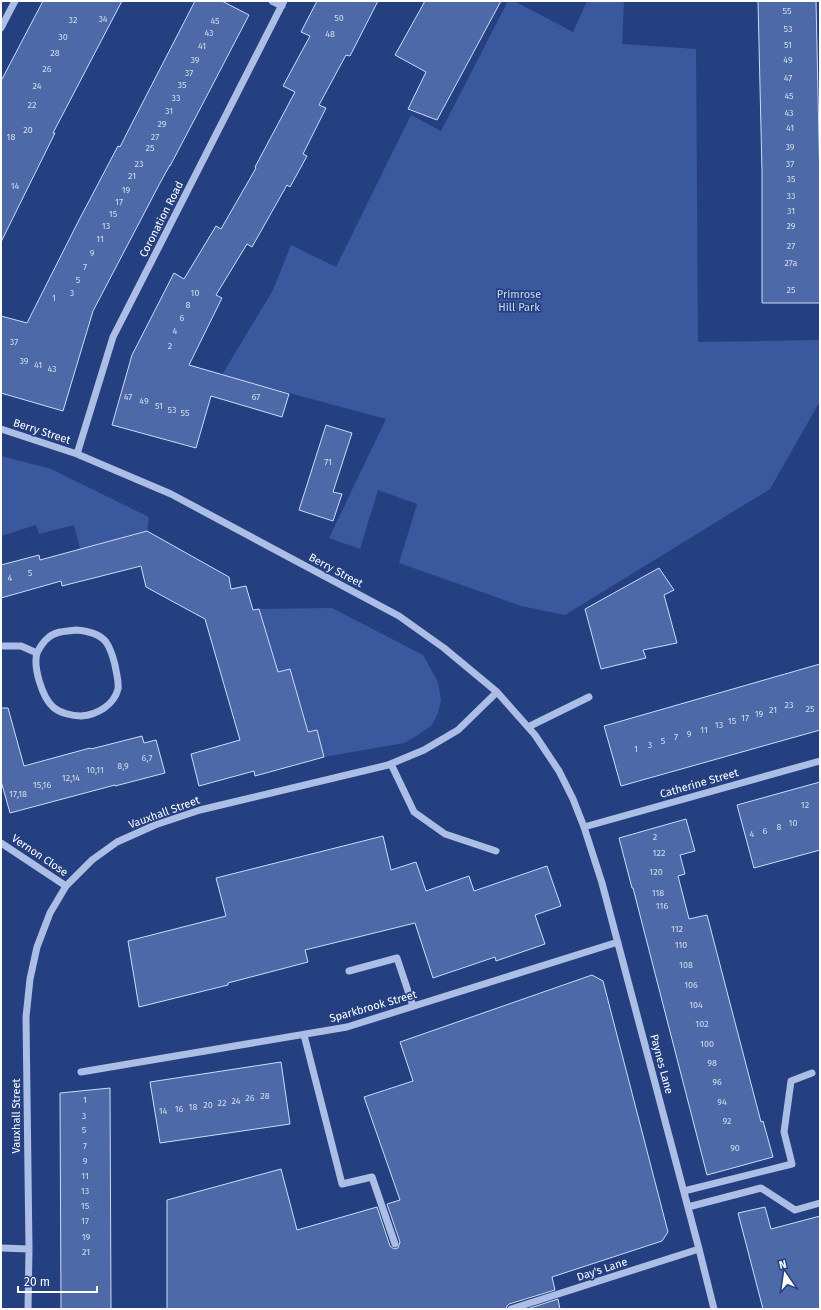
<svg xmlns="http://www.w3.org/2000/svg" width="821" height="1310" font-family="'Fira Sans',sans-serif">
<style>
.green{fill:#3a589d}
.building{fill:#4e69a8;stroke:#cfdbf5}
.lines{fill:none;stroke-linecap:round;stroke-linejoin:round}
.minor{stroke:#acbee6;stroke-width:7}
.labels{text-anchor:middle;stroke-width:3.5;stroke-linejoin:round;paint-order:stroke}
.number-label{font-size:9px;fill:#d3dae9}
.street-label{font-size:11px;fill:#fff;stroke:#254080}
.park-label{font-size:11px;fill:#cfdbf5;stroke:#254080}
</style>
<rect width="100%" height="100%" fill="#254080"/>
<!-- green -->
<path class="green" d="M 508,1 L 514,1 L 573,32 L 587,1 L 624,1 L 622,44 L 696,49 L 698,342 L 820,340 L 820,401 L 770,489 L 565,615 L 521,606 L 399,563 L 417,504 L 378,490 L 360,549 L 329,538 L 386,419 L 222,375 L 273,290 L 291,245 L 336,267 L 411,115 L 441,131 Z
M 1,456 L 51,469 L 149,517 L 147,531 L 80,549 L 74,525 L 39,534 L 36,525 L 1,536 Z
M 332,608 L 423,655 L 438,682 L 441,700 L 438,713 L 432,725 L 418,735 L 404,743 L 324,757 L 317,731 L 308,732 L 290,669 L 278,672 L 259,609 Z"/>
<!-- building -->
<path class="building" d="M 43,1 L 122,1 L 53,133 L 55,133 L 1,242 L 1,81 Z
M 195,1 L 222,1 L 249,15 L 200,109 L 170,166 L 170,165 L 160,183 L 93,311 L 63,411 L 1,393 L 1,316 L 27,323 L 79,220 L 118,146 L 120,147 L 128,131 Z
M 317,1 L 378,1 L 350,56 L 346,55 L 319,105 L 326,108 L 303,154 L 307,156 L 290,187 L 287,185 L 252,247 L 247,244 L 216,295 L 222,298 L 189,365 L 289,394 L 282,417 L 211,396 L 196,448 L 112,425 L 132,355 L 174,273 L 184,279 L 216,226 L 221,229 L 256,168 L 255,167 L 295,92 L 283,86 L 310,36 L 301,32 Z
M 425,1 L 501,1 L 437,120 L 408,109 L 426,72 L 395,55 Z
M 758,1 L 816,1 L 820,187 L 820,303 L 762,303 L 762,172 Z
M 326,425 L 352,433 L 333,492 L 342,494 L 333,521 L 299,510 Z
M 147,531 L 229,577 L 231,589 L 246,586 L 253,610 L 259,609 L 278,672 L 290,669 L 308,732 L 317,730 L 324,757 L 255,776 L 254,771 L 199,786 L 191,754 L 240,740 L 205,619 L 146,587 L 141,566 L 62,586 L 61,581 L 1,598 L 1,565 L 39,555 L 40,560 Z
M 659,568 L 674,590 L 664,595 L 677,643 L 643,650 L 646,658 L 601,669 L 585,609 Z
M 820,664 L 820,730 L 621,786 L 604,726 Z
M 1,708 L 8,708 L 24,766 L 90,748 L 91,749 L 142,736 L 144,743 L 156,740 L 165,773 L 115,786 L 115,785 L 10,813 L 1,781 Z
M 820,782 L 820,850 L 754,868 L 737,805 Z
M 686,819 L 695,851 L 680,855 L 685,874 L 678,876 L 689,919 L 707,915 L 761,1122 L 763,1121 L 773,1157 L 707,1175 L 633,888 L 632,888 L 619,838 Z
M 383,836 L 391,870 L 416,862 L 426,891 L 469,876 L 474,891 L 547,866 L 561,906 L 535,915 L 545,944 L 496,961 L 495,957 L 433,978 L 415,923 L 305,950 L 308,962 L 228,983 L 228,985 L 139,1007 L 128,941 L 226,916 L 216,878 Z
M 592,975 L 603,981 L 668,1232 L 662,1241 L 552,1277 L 555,1290 L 509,1304 L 507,1306 L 506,1309 L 167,1309 L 167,1200 L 281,1169 L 297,1230 L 377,1207 L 390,1246 L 394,1249 L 398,1248 L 400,1242 L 387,1204 L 400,1200 L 364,1097 L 413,1081 L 400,1042 Z
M 281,1062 L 290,1124 L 160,1143 L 150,1082 Z
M 110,1088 L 111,1309 L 61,1309 L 60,1093 Z
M 765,1207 L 771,1229 L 820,1216 L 820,1309 L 763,1309 L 738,1213 Z
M 558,1299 L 560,1309 L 527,1309 Z"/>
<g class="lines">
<!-- minor -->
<path class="minor" d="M 272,1 L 282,6
M 1,28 L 15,1
M 1,429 L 77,454 L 171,494 L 399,616 L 444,648 L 497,692 L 535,735 L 559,771 L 573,799 L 584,827 L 602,883 L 699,1249 L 714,1309
M 77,454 L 113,337 L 284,1
M 76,630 C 87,631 99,633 106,642 C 111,649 113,657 115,665 C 116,672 119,681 118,689 C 114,705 97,715 81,716 C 72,716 60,713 53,707 C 42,697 33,667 37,653 C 39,649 44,641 48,638 C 55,631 67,631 76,630 Z
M 1,646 L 21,646 L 37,653
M 528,727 L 589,697
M 391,764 L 414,812 L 445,834 L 496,851
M 584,827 L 820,761
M 1,843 L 66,886
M 349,971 L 397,958 L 413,1006
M 304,1035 L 342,1184 L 372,1177 L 395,1244
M 81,1072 L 347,1027 L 618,942
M 684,1191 L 792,1164 L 784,1132 L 791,1081 L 812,1073
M 688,1207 L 761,1188 L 795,1210 L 820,1203
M 1,1248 L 29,1249
M 28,1309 L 29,1249 L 26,1017 L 30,979 L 37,947 L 50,913 L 66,886 L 92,860 L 117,842 L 155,825 L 200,810 L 388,765 L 424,750 L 458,730 L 497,692
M 511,1309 L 699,1249"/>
</g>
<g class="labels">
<!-- number labels -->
<g class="number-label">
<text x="787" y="14">55</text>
<text x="339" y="21">50</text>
<text x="103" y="22">34</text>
<text x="73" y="23">32</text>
<text x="215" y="24">45</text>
<text x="788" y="32">53</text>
<text x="209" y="36">43</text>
<text x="330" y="37">48</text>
<text x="63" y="40">30</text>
<text x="788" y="48">51</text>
<text x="202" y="49">41</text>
<text x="55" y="56">28</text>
<text x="195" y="63">39</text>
<text x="788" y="63">49</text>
<text x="47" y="72">26</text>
<text x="189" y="76">37</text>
<text x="788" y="81">47</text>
<text x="182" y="88">35</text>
<text x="37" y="89">24</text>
<text x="789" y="99">45</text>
<text x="176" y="101">33</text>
<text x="32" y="108">22</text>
<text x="169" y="114">31</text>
<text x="789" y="116">43</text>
<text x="162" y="127">29</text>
<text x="790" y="131">41</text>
<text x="28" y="133">20</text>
<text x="11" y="140">18</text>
<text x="155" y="140">27</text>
<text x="790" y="150">39</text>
<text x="150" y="151">25</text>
<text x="139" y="167">23</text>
<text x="790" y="167">37</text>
<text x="132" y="179">21</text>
<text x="791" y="182">35</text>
<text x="15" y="189">14</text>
<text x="126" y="193">19</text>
<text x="791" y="199">33</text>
<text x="119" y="205">17</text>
<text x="791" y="214">31</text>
<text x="113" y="217">15</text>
<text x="106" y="229">13</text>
<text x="791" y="229">29</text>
<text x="100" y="242">11</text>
<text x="791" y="249">27</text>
<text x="92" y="256">9</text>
<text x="791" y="266">27a</text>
<text x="85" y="270">7</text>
<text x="78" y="283">5</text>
<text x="791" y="293">25</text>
<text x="72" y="296">3</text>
<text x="195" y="296">10</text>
<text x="54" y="301">1</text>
<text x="188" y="308">8</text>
<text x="182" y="321">6</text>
<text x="175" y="334">4</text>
<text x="14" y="345">37</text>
<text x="170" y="349">2</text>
<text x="24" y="364">39</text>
<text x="38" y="368">41</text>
<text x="52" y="372">43</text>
<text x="128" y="400">47</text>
<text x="256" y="400">67</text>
<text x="144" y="404">49</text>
<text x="159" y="409">51</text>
<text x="172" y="413">53</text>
<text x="185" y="416">55</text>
<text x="328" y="465">71</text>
<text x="30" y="576">5</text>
<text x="10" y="581">4</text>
<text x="789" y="708">23</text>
<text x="810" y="712">25</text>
<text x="773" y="713">21</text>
<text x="759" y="717">19</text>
<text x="745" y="721">17</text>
<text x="732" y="724">15</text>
<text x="719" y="728">13</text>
<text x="704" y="733">11</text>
<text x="689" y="737">9</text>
<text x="676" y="740">7</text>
<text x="663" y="744">5</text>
<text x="650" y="748">3</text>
<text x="636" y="752">1</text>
<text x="147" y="761">6,7</text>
<text x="123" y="769">8,9</text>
<text x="95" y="773">10,11</text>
<text x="71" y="781">12,14</text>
<text x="42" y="788">15,16</text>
<text x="18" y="797">17,18</text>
<text x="805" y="808">12</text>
<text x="793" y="826">10</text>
<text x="779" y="830">8</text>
<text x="765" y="834">6</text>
<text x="752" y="837">4</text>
<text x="655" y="840">2</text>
<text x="659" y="856">122</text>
<text x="656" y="875">120</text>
<text x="658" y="896">118</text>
<text x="662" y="909">116</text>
<text x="677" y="932">112</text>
<text x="681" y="948">110</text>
<text x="686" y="968">108</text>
<text x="691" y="988">106</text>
<text x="696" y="1008">104</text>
<text x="702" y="1027">102</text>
<text x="707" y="1047">100</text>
<text x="712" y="1066">98</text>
<text x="717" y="1085">96</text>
<text x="265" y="1099">28</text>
<text x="250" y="1101">26</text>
<text x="85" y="1103">1</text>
<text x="236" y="1104">24</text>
<text x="722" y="1105">94</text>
<text x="222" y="1106">22</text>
<text x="208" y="1108">20</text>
<text x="193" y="1110">18</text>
<text x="179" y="1112">16</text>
<text x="163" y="1114">14</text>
<text x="84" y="1119">3</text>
<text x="727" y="1124">92</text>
<text x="84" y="1133">5</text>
<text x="85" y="1149">7</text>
<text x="735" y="1151">90</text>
<text x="85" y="1164">9</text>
<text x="85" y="1179">11</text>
<text x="85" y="1194">13</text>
<text x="85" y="1209">15</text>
<text x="85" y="1224">17</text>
<text x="86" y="1240">19</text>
<text x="86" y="1255">21</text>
</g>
<!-- street labels -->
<g class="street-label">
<text transform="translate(161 219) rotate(-63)" y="4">Coronation Road</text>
<text transform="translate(42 431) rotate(18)" y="4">Berry Street</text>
<text transform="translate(336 570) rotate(28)" y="4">Berry Street</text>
<text transform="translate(699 783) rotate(-16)" y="4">Catherine Street</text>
<text transform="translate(164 812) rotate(-20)" y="4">Vauxhall Street</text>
<text transform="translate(40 855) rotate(34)" y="4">Vernon Close</text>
<text transform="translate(373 1006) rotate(-16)" y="4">Sparkbrook Street</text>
<text transform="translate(662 1064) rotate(75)" y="4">Paynes Lane</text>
<text transform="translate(16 1116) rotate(-90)" y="4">Vauxhall Street</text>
<text transform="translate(602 1269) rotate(-18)" y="4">Day's Lane</text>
</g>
<!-- park labels -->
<g class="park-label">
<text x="519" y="298">Primrose<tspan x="519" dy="13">Hill Park</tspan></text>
</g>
</g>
<!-- border -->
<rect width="821" height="1310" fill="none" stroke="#ffffff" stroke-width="4"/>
<!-- north arrow -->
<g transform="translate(785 1274) rotate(347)" stroke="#254080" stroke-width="3" paint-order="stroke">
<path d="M0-3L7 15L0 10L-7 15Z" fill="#ffffff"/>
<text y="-6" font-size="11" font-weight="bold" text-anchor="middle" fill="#ffffff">N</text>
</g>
<!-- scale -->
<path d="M18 1286v6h79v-6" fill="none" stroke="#ffffff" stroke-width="2"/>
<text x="24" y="1286" font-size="12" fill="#ffffff" stroke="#254080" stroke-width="3" paint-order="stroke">20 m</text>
</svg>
